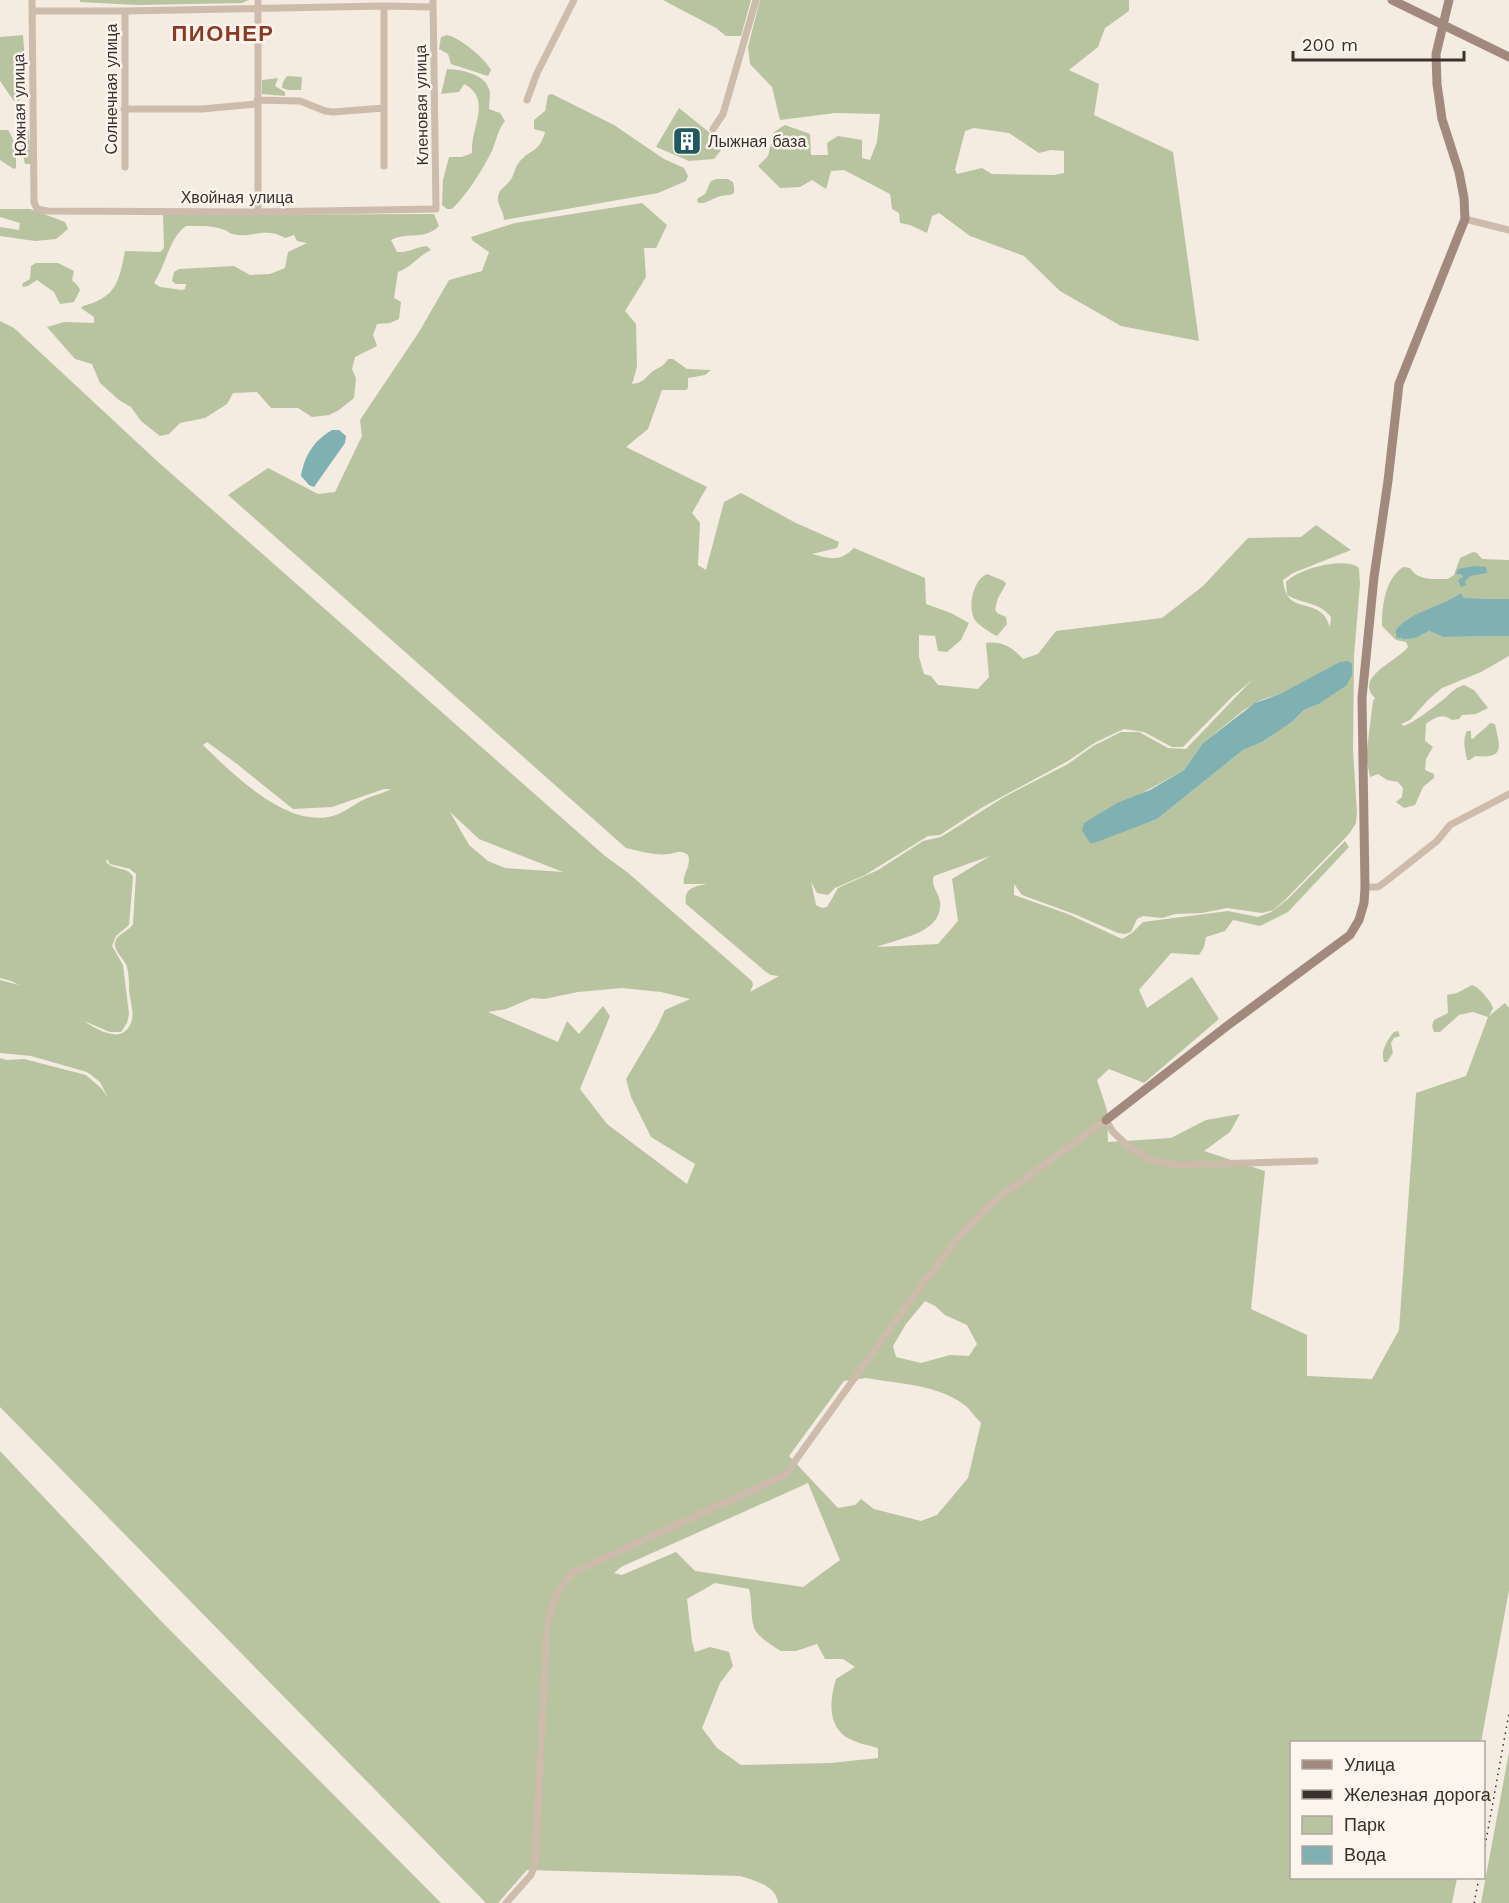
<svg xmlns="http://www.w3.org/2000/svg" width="1509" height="1903" font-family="'Work Sans',sans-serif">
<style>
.green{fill:#b8c4a0;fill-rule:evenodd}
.water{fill:#7fb0b2}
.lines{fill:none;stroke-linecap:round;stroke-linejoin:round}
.street{stroke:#cdbbac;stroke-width:7}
.secondary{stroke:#a18a7d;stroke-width:9}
.rail{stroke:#3b302b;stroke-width:1.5;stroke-dasharray:1.5 4.5;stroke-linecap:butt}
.labels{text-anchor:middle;stroke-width:5;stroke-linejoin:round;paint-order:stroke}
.street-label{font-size:16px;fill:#3b302b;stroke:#fbf5ee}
.poi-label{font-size:16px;fill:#3b302b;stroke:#fbf5ee;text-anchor:start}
.district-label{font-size:22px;font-weight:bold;letter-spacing:1.5px;fill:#8c3b22;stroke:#fbf5ee}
</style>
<rect width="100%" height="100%" fill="#f4ebe1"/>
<!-- green -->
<path class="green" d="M 80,0 L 249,0 L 242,3 L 138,5 L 80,2 Z
M 663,0 L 751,0 L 741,36 L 726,36 L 716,28 Z
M 760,0 L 1129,0 L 1129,11 L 1105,28 L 1098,47 L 1069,70 L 1099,84 L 1094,115 L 1173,152 L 1199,341 L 1121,326 L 1060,291 L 1024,256 L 970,236 L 939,213 L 932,216 L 927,233 L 910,225 L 900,223 L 899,213 L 892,209 L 890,194 L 844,170 L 831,171 L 826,189 L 812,180 L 800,187 L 780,188 L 758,166 L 768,156 L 774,132 L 785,125 L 810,134 L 811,155 L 828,155 L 827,143 L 838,136 L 862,140 L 862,158 L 870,160 L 877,142 L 880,114 L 835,113 L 780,120 L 772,87 L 750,64 L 748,47 ZM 974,128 L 1009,133 L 1039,153 L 1051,150 L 1064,151 L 1064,173 L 1054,175 L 992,174 L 982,168 L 957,174 L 955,170 L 965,131 Z
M 23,35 L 27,89 L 19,101 L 13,100 L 0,81 L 0,37 Z
M 447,35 C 460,38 485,58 491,70 L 488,76 L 451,64 L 448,54 L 439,49 L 441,37 Z
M 447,69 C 461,70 484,73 489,89 C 491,94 489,103 489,109 L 500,113 L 505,121 C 498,129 496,141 492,151 C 481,172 469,192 452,209 L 447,209 L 442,205 L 443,180 L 449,157 L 462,157 L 472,153 C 470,128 493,99 464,84 L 459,92 L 441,94 Z
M 287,76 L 302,77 L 301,90 L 288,90 L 282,88 L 283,82 Z
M 278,78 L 275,86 L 285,92 L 285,96 L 262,94 L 262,80 Z
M 552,94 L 614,125 L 664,159 L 684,168 L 688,176 L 686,181 L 658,193 L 504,220 C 504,211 497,205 498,197 C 499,189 505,187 509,182 C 514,177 514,169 518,164 C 527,150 540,153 545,132 L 534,129 L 534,120 L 545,111 L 548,95 Z
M 679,108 L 725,145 L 714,159 L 689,161 L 656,147 Z
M 22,128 L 28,128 L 32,164 L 25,164 L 20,142 L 20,131 Z
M 0,130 L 8,130 C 16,140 16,156 16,168 L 14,169 L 0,160 Z
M 717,179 L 728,179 L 733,182 C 737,198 731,194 721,196 C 712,198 708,204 698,203 L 697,199 L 705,194 L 711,181 Z
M 642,203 L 667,225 L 656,248 L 644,248 L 646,277 L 625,311 L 636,324 L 637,367 L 632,384 C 646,382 644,378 653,371 C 661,366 662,368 668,359 L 673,359 L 687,369 L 711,370 L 705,375 L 688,378 L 688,388 L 686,390 L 662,390 L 648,429 L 626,447 L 707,487 L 692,513 L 700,523 L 698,565 L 706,570 L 724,502 L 741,493 L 796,523 L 839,542 L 837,548 L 812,554 C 830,559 840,562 854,548 L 925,578 L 926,604 L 951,613 L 969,623 L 961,640 L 947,652 L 938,651 L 935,636 L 919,635 L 919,657 L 924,674 L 931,676 L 938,685 L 978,689 L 989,677 L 986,643 C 1002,641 1012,647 1023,659 L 1038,654 L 1056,631 L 1162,618 L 1203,586 L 1248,538 L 1301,537 L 1316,525 L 1351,550 L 1293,573 L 1283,580 C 1286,619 1320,593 1330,627 L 1331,617 C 1320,602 1302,604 1287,595 L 1286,582 C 1298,569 1344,556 1359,568 L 1360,584 L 1354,656 L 1353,750 L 1357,812 L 1356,823 L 1349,834 L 1285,900 L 1273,910 L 1262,913 L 1227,908 L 1202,913 L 1175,914 L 1162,918 L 1143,916 L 1137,919 L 1131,932 L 1125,934 L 1118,933 L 1074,914 L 1022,895 L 1014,884 L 1014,895 L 1068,914 L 1122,939 L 1132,933 L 1143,922 L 1228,911 L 1258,917 L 1271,912 L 1288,899 L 1345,841 L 1349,847 L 1288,912 L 1260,926 L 1233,920 L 1225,931 L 1206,937 L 1204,947 L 1199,955 L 1171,953 L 1139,990 L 1147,1008 L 1192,977 L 1219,1019 L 1144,1083 L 1109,1069 L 1097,1080 L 1107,1110 L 1108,1142 L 1171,1138 L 1206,1120 L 1240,1114 L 1230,1132 L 1204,1151 L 1265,1171 L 1251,1309 L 1307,1335 L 1307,1376 L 1372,1379 L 1399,1330 L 1416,1093 L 1466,1076 L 1488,1017 L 1473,1012 L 1459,1015 L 1440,1032 L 1434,1032 L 1432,1026 L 1434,1020 L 1448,1013 L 1447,995 L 1457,993 L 1472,985 C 1479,987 1491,1001 1493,1008 L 1489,1016 L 1505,1003 L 1509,1008 L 1509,1590 L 1481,1742 L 1292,1742 L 1292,1878 L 1457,1878 L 1452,1903 L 778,1903 C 776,1885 755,1881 740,1876 L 527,1870 L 498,1903 L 486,1903 L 0,1407 L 0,1058 L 7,1060 L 24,1059 L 86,1075 L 101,1088 L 108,1098 L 100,1082 L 87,1072 L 31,1056 L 0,1053 L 0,980 L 19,985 L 11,981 L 0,978 L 0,321 L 14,328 L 157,461 L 605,856 L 627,872 L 752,981 L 753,985 L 750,992 L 779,976 L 771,975 L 766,972 L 686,904 C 683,888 695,886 708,884 L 684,884 C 682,874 692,866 688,855 C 681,850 678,852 670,854 C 655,856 640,851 626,848 L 228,495 L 268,468 L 318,494 L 335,492 L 362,436 L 360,420 L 419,332 L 449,280 L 482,271 L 489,252 L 473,241 L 471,237 L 515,223 ZM 1252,680 L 1186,749 L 1168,748 L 1139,732 L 1121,732 L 1093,746 L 1068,764 L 1004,797 L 941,837 L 923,841 L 878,870 L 838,888 L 827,907 L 822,908 L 816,905 L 811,882 L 817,893 L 828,895 L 835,888 L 865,875 L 928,836 L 940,835 L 983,807 L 1068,761 L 1096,742 L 1124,729 L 1144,732 L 1172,747 L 1183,747 L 1232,697 ZM 1346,686 L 1319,704 L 1304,710 L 1292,722 L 1262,742 L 1243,750 L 1157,819 L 1090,843 L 1135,797 L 1184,770 L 1203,743 L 1244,710 L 1261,700 L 1280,694 ZM 207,742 L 237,764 L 293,809 L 332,807 L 384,789 L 391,789 C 382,794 370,796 361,801 C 350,807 341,815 328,817 C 283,825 233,774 203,745 ZM 450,812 L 479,839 L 563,872 L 505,868 L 488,861 L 469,845 ZM 990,856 L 952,879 L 958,921 L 938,944 L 877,947 C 898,938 943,934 940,902 C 939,893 930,885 934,876 ZM 107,859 L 110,864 L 130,869 L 136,874 L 133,924 C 128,932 116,934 115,943 C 114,952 125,959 127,967 C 129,975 129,983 129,990 C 130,1000 135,1014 131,1023 C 122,1045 98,1030 84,1021 L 110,1032 L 121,1032 L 127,1023 L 129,1014 L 123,965 L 112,946 L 116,936 L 129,925 L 133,877 C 128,866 114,871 106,862 ZM 622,988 L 661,992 L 690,999 L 665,1010 L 657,1027 L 626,1079 L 631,1097 L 651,1137 L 695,1164 L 687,1184 L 607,1124 L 580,1089 L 610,1016 L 603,1006 L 579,1034 L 567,1021 L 558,1042 L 488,1012 L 506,1009 L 532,998 L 544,999 L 578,992 ZM 925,1301 L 935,1306 L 945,1315 L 967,1325 L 977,1344 L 969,1356 L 950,1355 L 921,1363 L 896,1357 L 893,1346 L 906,1324 ZM 866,1378 C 899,1384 938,1384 966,1406 C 971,1411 976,1418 981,1423 L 968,1478 L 937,1515 L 921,1521 L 874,1509 L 861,1499 L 855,1505 L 838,1508 L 789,1456 L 844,1381 ZM 808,1483 L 840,1560 L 803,1587 L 695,1571 L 676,1552 L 622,1575 L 614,1573 L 621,1567 ZM 715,1583 L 749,1589 C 753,1602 749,1622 757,1633 C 763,1640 773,1646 781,1651 L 796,1651 L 817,1644 L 825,1659 L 843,1659 L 855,1667 L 836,1679 C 830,1698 827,1724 846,1737 C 855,1743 868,1745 878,1748 L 878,1758 L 831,1763 L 741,1765 L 717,1748 L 702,1728 L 720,1683 L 733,1666 L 729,1652 L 710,1647 L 695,1652 L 692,1642 L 687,1599 Z
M 0,209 L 30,209 L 65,222 L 68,229 L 56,239 L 35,241 L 0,236 L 0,227 L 19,230 L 20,223 L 0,217 Z
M 434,214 L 439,226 C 424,241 408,231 391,240 L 397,252 C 408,253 416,247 427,246 L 431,250 C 418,256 412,267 398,272 L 394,298 L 401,302 L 399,319 L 390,323 L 377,324 L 373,335 L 377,346 L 355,357 L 352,369 L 356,378 L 354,398 L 339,410 L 329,415 L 312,417 L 298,408 L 271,408 L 257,392 L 233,393 L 227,404 L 205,418 L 180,423 L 169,434 L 160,436 L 141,421 L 131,407 L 119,400 L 100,383 L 92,364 L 75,359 L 47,327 L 64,322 L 94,323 L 94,317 L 81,308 L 83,306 C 117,297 119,281 125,251 L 160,252 L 164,248 L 163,215 ZM 186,226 C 199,226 213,225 225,230 C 228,231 230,234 233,234 C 251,239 264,226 285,238 L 294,235 L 297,241 L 307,243 L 288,252 L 285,268 L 270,274 L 250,275 L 234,266 L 179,269 L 174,272 L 172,281 L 176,284 L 186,284 L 185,289 L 182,290 L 160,287 L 154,283 C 166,265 169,238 186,226 Z
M 36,263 L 58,263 L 74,271 L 72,280 L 78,286 L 80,290 L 74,302 L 60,304 L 54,292 L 37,280 L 28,286 L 22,287 L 23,283 L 30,279 L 31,266 Z
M 1473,552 L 1477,553 L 1482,559 L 1509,560 L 1509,599 L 1464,598 L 1461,593 L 1449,602 L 1436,606 L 1395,635 L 1401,639 L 1422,635 L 1429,631 L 1443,637 L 1509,636 L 1509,656 L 1481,672 L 1442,688 L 1428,700 L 1410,720 L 1401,724 L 1404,726 C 1418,720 1432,708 1444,699 C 1451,693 1454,688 1464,685 L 1474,690 L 1488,708 L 1476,714 L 1462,715 L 1459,719 L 1452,720 C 1442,713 1436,717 1426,724 L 1425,741 L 1433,747 L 1426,759 L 1425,770 L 1434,774 L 1434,778 L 1423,787 L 1415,805 L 1404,808 L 1396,802 L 1402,797 L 1403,788 L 1398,782 L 1387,780 L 1378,774 L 1370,777 L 1366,757 L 1373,701 L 1375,698 C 1353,677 1398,661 1408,647 L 1406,642 L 1396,640 L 1382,626 C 1382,606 1385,579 1403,567 L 1410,568 C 1418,581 1433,579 1448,579 L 1454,575 L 1460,558 Z
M 987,574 L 1004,581 L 1006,584 L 998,598 L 995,609 L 997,613 L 1006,617 L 1007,624 L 997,636 C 992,634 977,624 975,620 C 967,607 973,580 987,574 Z
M 1490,723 L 1495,724 C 1499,745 1507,759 1475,756 L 1470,760 L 1467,760 C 1465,749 1462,741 1467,731 L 1471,731 L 1471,738 L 1473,739 C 1479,732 1484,730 1490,723 Z
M 1398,1031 L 1400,1036 L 1394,1038 L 1391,1043 L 1393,1053 L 1387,1062 L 1384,1062 C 1380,1052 1387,1040 1394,1032 Z
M 0,1451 L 161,1621 L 441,1903 L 0,1903 Z
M 1509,1752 L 1509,1903 L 1481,1903 Z"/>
<!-- water -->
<path class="water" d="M 332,430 L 339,430 L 346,436 L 345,443 L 314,487 L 309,485 L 301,476 C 305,454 314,441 332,430 Z
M 1475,566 L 1486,567 L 1487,573 L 1470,576 L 1465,581 L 1466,585 L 1461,587 L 1458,580 L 1463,577 L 1461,574 L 1456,574 L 1458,569 Z
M 1461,593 L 1464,598 L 1509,599 L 1509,636 L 1443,637 L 1429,631 C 1419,637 1407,642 1396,637 L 1396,630 C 1411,611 1442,607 1461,593 Z
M 1348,661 L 1352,664 L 1352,675 L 1346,686 L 1319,704 L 1304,710 L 1292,722 L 1262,742 L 1243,750 L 1157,819 L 1094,843 L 1090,843 L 1082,830 L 1084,823 L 1117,803 L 1150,790 L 1184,770 L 1203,743 L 1255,703 L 1280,694 L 1340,662 Z"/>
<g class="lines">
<!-- street -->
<path class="street" d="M 32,0 L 34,202 L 37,209 L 47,211 L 258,212 L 436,209 L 433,0
M 32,11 L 125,11 L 384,6 L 433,7
M 257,100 L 300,101 L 325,111 L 333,112 L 384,108
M 527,100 L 537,73 L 574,0
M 124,109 L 202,109 L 257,104
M 713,129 L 723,114 L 756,0
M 384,166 L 384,6
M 125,167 L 125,11
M 258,212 L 258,0
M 1465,219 L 1509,230
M 1365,887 L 1378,887 L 1385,882 L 1437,841 L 1450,825 L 1509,794
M 506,1903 L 531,1875 L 535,1865 L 547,1628 C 551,1607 557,1589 572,1573 L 785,1475 L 917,1291 L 964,1231 L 985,1209 L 1005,1193 L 1106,1120 L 1113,1132 L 1129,1147 L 1154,1161 L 1178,1165 L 1315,1161"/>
<!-- secondary -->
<path class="secondary" d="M 1392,0 L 1509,57
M 1106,1120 L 1227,1026 L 1350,935 L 1359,920 L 1364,903 L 1365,887 L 1362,698 L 1374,577 L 1388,481 L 1399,384 L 1465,219 L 1464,198 L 1459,172 L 1442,119 L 1437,84 L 1436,54 L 1449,0"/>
<!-- rail -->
<path class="rail" d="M 1484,1852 L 1509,1713
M 1474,1903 L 1479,1878"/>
</g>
<!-- icons -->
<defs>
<g id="building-square" transform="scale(1.5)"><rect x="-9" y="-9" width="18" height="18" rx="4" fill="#1f5a5e" stroke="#fbf5ee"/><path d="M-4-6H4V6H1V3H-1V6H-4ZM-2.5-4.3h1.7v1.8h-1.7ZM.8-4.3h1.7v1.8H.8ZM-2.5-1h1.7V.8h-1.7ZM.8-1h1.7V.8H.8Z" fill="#fff"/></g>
</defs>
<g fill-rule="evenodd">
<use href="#building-square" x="687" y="141"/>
</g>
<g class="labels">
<!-- street labels -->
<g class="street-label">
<text transform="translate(111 89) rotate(-90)" y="6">Солнечная улица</text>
<text transform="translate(19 105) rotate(-91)" y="6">Южная улица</text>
<text transform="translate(421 105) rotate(-91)" y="6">Кленовая улица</text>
<text x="237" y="203">Хвойная улица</text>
</g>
<!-- poi labels -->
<g class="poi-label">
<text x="708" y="147">Лыжная база</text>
</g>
<!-- district labels -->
<g class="district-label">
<text x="223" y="41">ПИОНЕР</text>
</g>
</g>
<!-- legend -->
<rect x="1290" y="1741" width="195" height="138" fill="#fbf5ee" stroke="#aea6a0" stroke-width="1.5"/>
<rect x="1302" y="1760" width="30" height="9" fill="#a18a7d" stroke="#aea6a0" stroke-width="1.5"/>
<text x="1344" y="1771" font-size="18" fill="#3b302b">Улица</text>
<rect x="1302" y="1790" width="30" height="9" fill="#3b302b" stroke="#aea6a0" stroke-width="1.5"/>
<text x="1344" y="1801" font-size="18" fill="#3b302b">Железная дорога</text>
<rect x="1302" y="1816" width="30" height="18" fill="#b8c4a0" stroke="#aea6a0" stroke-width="1.5"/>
<text x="1344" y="1831" font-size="18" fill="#3b302b">Парк</text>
<rect x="1302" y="1846" width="30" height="18" fill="#7fb0b2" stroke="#aea6a0" stroke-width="1.5"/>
<text x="1344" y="1861" font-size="18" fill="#3b302b">Вода</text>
<!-- scale -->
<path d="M1293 51v9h171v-9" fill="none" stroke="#3b302b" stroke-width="3"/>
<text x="1302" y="51" font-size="18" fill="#3b302b" stroke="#fbf5ee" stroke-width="4.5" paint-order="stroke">200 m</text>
</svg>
